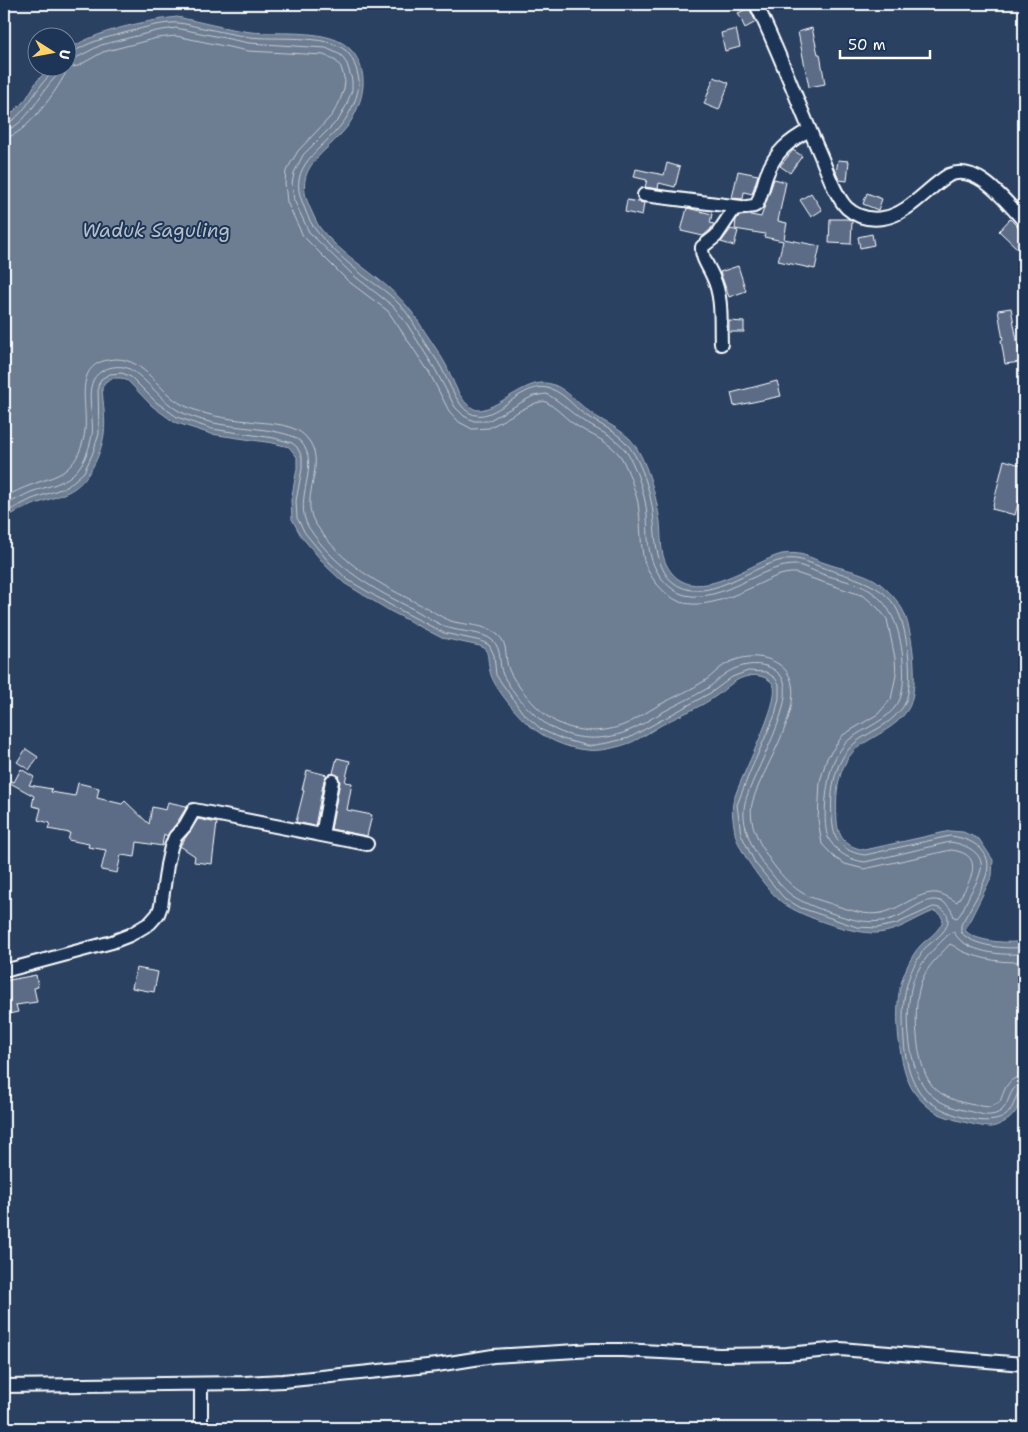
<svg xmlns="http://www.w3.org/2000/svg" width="1028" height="1432" font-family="'Shantell Sans',sans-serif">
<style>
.water{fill:#6d7d92;stroke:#a7b1be}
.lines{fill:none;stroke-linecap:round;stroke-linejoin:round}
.shore{stroke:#c5cbd3;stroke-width:1}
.building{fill:#5b6c86;stroke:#fff}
.minor-casing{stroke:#fff;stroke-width:16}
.minor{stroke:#1d3557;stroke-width:12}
.labels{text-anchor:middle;stroke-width:4;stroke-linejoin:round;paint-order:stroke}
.water-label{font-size:19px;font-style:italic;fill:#b6bec8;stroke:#1d3557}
</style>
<rect width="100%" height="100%" fill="#2a4161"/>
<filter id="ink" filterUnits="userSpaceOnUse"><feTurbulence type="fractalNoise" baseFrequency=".02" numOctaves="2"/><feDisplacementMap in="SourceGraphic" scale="10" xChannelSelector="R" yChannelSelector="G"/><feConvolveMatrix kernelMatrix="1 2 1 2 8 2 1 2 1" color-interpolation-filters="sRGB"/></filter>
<g filter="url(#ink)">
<!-- water -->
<path class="water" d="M 177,17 C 201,22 226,29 251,32 C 279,35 332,27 352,51 C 360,60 364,74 363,86 C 362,100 355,116 347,127 C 325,155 291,167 310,208 C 313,214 316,222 320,228 C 348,263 394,282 418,321 C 427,336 438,350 446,365 C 453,379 459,402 474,409 C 489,416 521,383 542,383 C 560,382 573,399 586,409 C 600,421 615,425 629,438 C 646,455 657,499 660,522 C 662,541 659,556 671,572 C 698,606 751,562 782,554 C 789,553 797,553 804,555 C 811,557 818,561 825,563 C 841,569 860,571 875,580 C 885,587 895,597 901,607 C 913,625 920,690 908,709 C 897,727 877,734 860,746 C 837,762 835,796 837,821 C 838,839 848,847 865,850 L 950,831 L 963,832 L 979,839 L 993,860 L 992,876 L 965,930 C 974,942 1010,944 1024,941 L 1024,1089 C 1020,1100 1019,1111 1009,1119 C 1005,1122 997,1126 992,1127 C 983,1128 946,1118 937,1113 C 930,1109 922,1102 917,1096 C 899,1075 895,1020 899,993 C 901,979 910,956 921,945 C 929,937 939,932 943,920 L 940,914 L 934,911 C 915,918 898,932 877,933 C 853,934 802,917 783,903 C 767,891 739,852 735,833 C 734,825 731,811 733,803 C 738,780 783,700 773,684 C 768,677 757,674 749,676 C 735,678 727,688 716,696 C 701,707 682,714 665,723 C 654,729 643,737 632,742 C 620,747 599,752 586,750 C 565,748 544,738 528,724 C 517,715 495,688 491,675 C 488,667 489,658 486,649 L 480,646 L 442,638 L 390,611 L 344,583 L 326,566 L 301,536 L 292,519 L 291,500 L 297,469 L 297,457 L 289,447 L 273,443 L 211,434 L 174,422 L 152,406 L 128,381 L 121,378 L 112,378 L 105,382 L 102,388 C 103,403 106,420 104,434 C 101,455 88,483 68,492 C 46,502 25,505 4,519 L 4,121 L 26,99 L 37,81 L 49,68 L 68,68 L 68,50 C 95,31 144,21 177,17 Z"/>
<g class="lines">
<!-- shore -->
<path class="shore" d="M 68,54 L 72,53 C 88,42 105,38 124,33 C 140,29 155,24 171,23 C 182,22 192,26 203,28 C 218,31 235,35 250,37 C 275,40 326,34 345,50 C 353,56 357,70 359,80 C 359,88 357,96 354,103 C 351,110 347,118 342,124 C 322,150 286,166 303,204 C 306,212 309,220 313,226 C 323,242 350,265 365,277 C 376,285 388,292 397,302 C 409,313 416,328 424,342 C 430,351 437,359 442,369 C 448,381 453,394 461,405 C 487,438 517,381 547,388 C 560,390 571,403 580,411 C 594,423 613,428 626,443 C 638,455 648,484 651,501 C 658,531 649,583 691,590 C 719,594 755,566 782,560 C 796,556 807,562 821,567 C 849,577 888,583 900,616 C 908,638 914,682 905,703 C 902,710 899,711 895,716 C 882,729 868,732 855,743 C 832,762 829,798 833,826 C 835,844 848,853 865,855 L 950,836 C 971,838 995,851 986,876 C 981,892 969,910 961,925 L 961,932 C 971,946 1008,950 1024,947
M 4,124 C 19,122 33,95 42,84 C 46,78 52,75 53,68
M 4,130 C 22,129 37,100 47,87 C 52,80 59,76 59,68
M 4,138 C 25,137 60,87 68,68 L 78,66 L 103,52 L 157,38 L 176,36 L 248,51 L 324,55 L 336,61 L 341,67 L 345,81 L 344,89 L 339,103 L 332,115 L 298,151 L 286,171 L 285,183 L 287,202 L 303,236 L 348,281 L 388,311 L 429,372 L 449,411 L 459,422 L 472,429 L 489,428 L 523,409 L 536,403 L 544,401 C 556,407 564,417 574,424 C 589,435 610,441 621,457 C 628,469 635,490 638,503 C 641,521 640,539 643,556 C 646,575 666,599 684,603 C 708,608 736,595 757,585 C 770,579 782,572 796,573 L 864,596 L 878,608 L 887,619 L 895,658 L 896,675 L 891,699 L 878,714 L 843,735 L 827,758 L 820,781 L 818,820 L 822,844 L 835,858 L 845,864 L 864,869 L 951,850 C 987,854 970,883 957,902 C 951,899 944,894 937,893 C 919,891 899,910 881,913 C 865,916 851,910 837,906 C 827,902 817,900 808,896 C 786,886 764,855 756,834 C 752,825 750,813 752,804 C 760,769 818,693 780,665 C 763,653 740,655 723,666 C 717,670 712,676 706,680 C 691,690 674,697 659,705 C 648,711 637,719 626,724 C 601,735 569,733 547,716 C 536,708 514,683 509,670 C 504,658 509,644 498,635 C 485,623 463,626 448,620 C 439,616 430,609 421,605 C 378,583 343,566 315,523 C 298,496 330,463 306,437 C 292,422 267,424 249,421 C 227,419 203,415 183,405 C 159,393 146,359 116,359 C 71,361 88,402 85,430 C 84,441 79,457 71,465 C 61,477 45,479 31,485 C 22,488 13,493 4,497
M 4,506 C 13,501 22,496 31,492 C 48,486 66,484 78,469 C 85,461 90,446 92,435 C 95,415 81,383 102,371 C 109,367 116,366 124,367 C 142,371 162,404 183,413 C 195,418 207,422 219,424 C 238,428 288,429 300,441 C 323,465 291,499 309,528 C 336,569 373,589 415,610 C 426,616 437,624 449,628 C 461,632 483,632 492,640 C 503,649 498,664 503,675 C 512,692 527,709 542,721 C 565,740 600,743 628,731 C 639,727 650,719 661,713 C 676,705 693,697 708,688 C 714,684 719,678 725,674 C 741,663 767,659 781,676 C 800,699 751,775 745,803 C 740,823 752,850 765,866 C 773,875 781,887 790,894 C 804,905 843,918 861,921 C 871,922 881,922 891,919 C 905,915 918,902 932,900 C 944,899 951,907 954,917 L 957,918 C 963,912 966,902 970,894 C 973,888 978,881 980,873 C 987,854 966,844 950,842 L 865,862 C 850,860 839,854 830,841 C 820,828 827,771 836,757 C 840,751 844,743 850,739 C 866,727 887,721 898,703 C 904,694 904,673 903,662 C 901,634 894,606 869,590 C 855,582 837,579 822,574 C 814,571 806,567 798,565 C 762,563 723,604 685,595 C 669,591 655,573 651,557 C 646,542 649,518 645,501 C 642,486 634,463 626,451 C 615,435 594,430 579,418 C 568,410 559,400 546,394 L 533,396 L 488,421 L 474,421 L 464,416 L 455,407 L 435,369 L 407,324 L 393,306 L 353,275 L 309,232 L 294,200 L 292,184 L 294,173 L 303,155 L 339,119 L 346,106 L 352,90 L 352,80 L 347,64 L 341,55 L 326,48 L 249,43 L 176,28 L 156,31 L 101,45 L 74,59 L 68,60
M 4,513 L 32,499 L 67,487 L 84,472 L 92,455 L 99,434 L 98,386 L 101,379 L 110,374 L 122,373 L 131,377 L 156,402 L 177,417 L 212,429 L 274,438 L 292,443 L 297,447 L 302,457 L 302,469 L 296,501 L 297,518 L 305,533 L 329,562 L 348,580 L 392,606 L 444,633 L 481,641 L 489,645 L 494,655 L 496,675 L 522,712 L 542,730 L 562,739 L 588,746 L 607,743 L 629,738 L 712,692 L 732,677 L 748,671 L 766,672 L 775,678 L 779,684 L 779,698 L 775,715 L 749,774 L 737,805 L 741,834 L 755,863 L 784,898 L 801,908 L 857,927 L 877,928 L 896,924 L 933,907 C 941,907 949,912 948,921 C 947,933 932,941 924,949 C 921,953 919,958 916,962 C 902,987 902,1012 904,1040 C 905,1058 909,1076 919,1091 C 932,1111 985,1130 1005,1116 C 1013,1110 1014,1101 1018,1093 L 1024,1090
M 1024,953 C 1005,957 963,952 954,932 L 951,932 C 936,947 925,956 915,976 C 903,1003 907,1064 925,1088 C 935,1102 952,1108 968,1111 C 975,1112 984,1116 991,1115 C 1014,1112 1004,1085 1024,1084
M 1024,961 C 1005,964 982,959 964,952 C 959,950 955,946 950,944 C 939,956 928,965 922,980 C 912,1004 915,1063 931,1084 C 944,1101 970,1105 990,1107 L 1000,1102 C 1005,1088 1008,1077 1024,1076"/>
</g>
<!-- building -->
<path class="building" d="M 749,8 L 756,22 L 745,28 L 738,13 Z
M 812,28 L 818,54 L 820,54 L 825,84 L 809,87 L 798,32 Z
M 736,29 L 740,47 L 725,51 L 721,33 Z
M 714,77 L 729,83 L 719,110 L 704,104 Z
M 793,150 L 802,156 L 790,173 L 780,166 Z
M 838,160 L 849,161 L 847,181 L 839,180 L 836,173 Z
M 667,163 L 680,167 L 675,187 L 659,183 L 658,189 L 645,187 L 647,180 L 634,177 L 636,169 L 664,175 Z
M 738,171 L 758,175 L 752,194 L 744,192 L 743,199 L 732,198 Z
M 774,179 L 786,182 L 778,221 L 787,223 L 784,239 L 820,246 L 815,269 L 778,261 L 783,241 L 764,237 L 765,234 L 735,229 L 736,220 L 739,216 L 751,215 L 761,217 Z
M 811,193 L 822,210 L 811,217 L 800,200 Z
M 867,193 L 882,199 L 878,210 L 863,204 Z
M 627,200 L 644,203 L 642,216 L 625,212 Z
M 687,208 L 712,214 L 710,223 L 714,224 L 710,230 L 703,236 L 681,231 Z
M 830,219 L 848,219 L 852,221 L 851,244 L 829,243 Z
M 1010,219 L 1024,233 L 1024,243 L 1018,249 L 999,231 Z
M 731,229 L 738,231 L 734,246 L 721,242 Z
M 872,234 L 874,245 L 860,248 L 858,237 Z
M 738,266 L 746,291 L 729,297 L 720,272 Z
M 1011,308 L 1021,362 L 1005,364 L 1001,340 L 1003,340 L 998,310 Z
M 729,321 L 744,322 L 744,332 L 729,332 Z
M 777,381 L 781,396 L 734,406 L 731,393 Z
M 1004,460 L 1024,466 L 1024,494 L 1021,493 L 1015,515 L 992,509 Z
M 26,749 L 38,757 L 29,770 L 17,762 Z
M 337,758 L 350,761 L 345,782 L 352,783 L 347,810 L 372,815 L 367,836 L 331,829 L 340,782 L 338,775 L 333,773 Z
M 21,769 L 34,777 L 29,785 L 52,789 L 51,792 L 75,796 L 78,783 L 99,788 L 97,798 L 122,804 L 125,801 L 149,824 L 152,807 L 166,810 L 168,802 L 186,806 L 186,808 L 178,821 L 167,836 L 164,834 L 162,846 L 137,842 L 135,857 L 121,855 L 117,873 L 101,870 L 106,850 L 88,847 L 89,844 L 68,840 L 70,833 L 48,829 L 50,823 L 38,820 L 41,808 L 32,806 L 34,796 L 10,783 L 11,781 L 14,782 Z
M 307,770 L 327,775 L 324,780 L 315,826 L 296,822 L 304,790 L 302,790 Z
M 198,819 L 217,823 L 212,864 L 194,862 L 195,856 L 180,846 Z
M 136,968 L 158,972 L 154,992 L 132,988 Z
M 36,975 L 38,987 L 34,988 L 37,1002 L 16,1005 L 18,1012 L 4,1015 L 4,981 Z"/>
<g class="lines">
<!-- minor casing -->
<g class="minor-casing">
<path id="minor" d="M 756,4 C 780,53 798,104 820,154 C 827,170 835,196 847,208 C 857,217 870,220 883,218 C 909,214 927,188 949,175 C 978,163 1006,202 1024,221
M 644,195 L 741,207
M 721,344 C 720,322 723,298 713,277 C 709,267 701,258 702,247 L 716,236 L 734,209 L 754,206 L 757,204 C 762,194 763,184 767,174 C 775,152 789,141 809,130
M 322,835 L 332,781
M 4,971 L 112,942 L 130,935 L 150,923 L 158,914 L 161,906 L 167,865 L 171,847 L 175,837 L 185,826 L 194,810 L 367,844
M 201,1384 L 201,1428
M 4,1386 L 245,1383 L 283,1381 L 437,1365 L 493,1356 L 593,1350 L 622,1350 L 719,1355 L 787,1354 L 840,1349 L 1024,1364"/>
</g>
<!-- minor -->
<use href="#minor" class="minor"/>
</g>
</g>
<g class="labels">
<!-- water labels -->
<g class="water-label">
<text x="156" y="237">Waduk Saguling</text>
</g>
</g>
<!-- margin -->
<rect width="1028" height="1432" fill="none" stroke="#1d3557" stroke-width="20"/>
<rect x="10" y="10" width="1008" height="1412" fill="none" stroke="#fff" stroke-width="2" filter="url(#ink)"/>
<!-- north arrow -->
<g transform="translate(52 52) rotate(101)"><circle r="24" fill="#1d3557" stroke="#77869a"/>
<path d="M0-4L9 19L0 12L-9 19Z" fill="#ffd166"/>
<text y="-8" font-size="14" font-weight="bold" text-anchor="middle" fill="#ffffff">U</text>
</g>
<!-- scale -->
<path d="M840 50v8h90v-8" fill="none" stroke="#ffffff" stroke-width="2.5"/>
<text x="848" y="50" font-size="15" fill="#ffffff" stroke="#1d3557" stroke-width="4" paint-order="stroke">50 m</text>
</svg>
